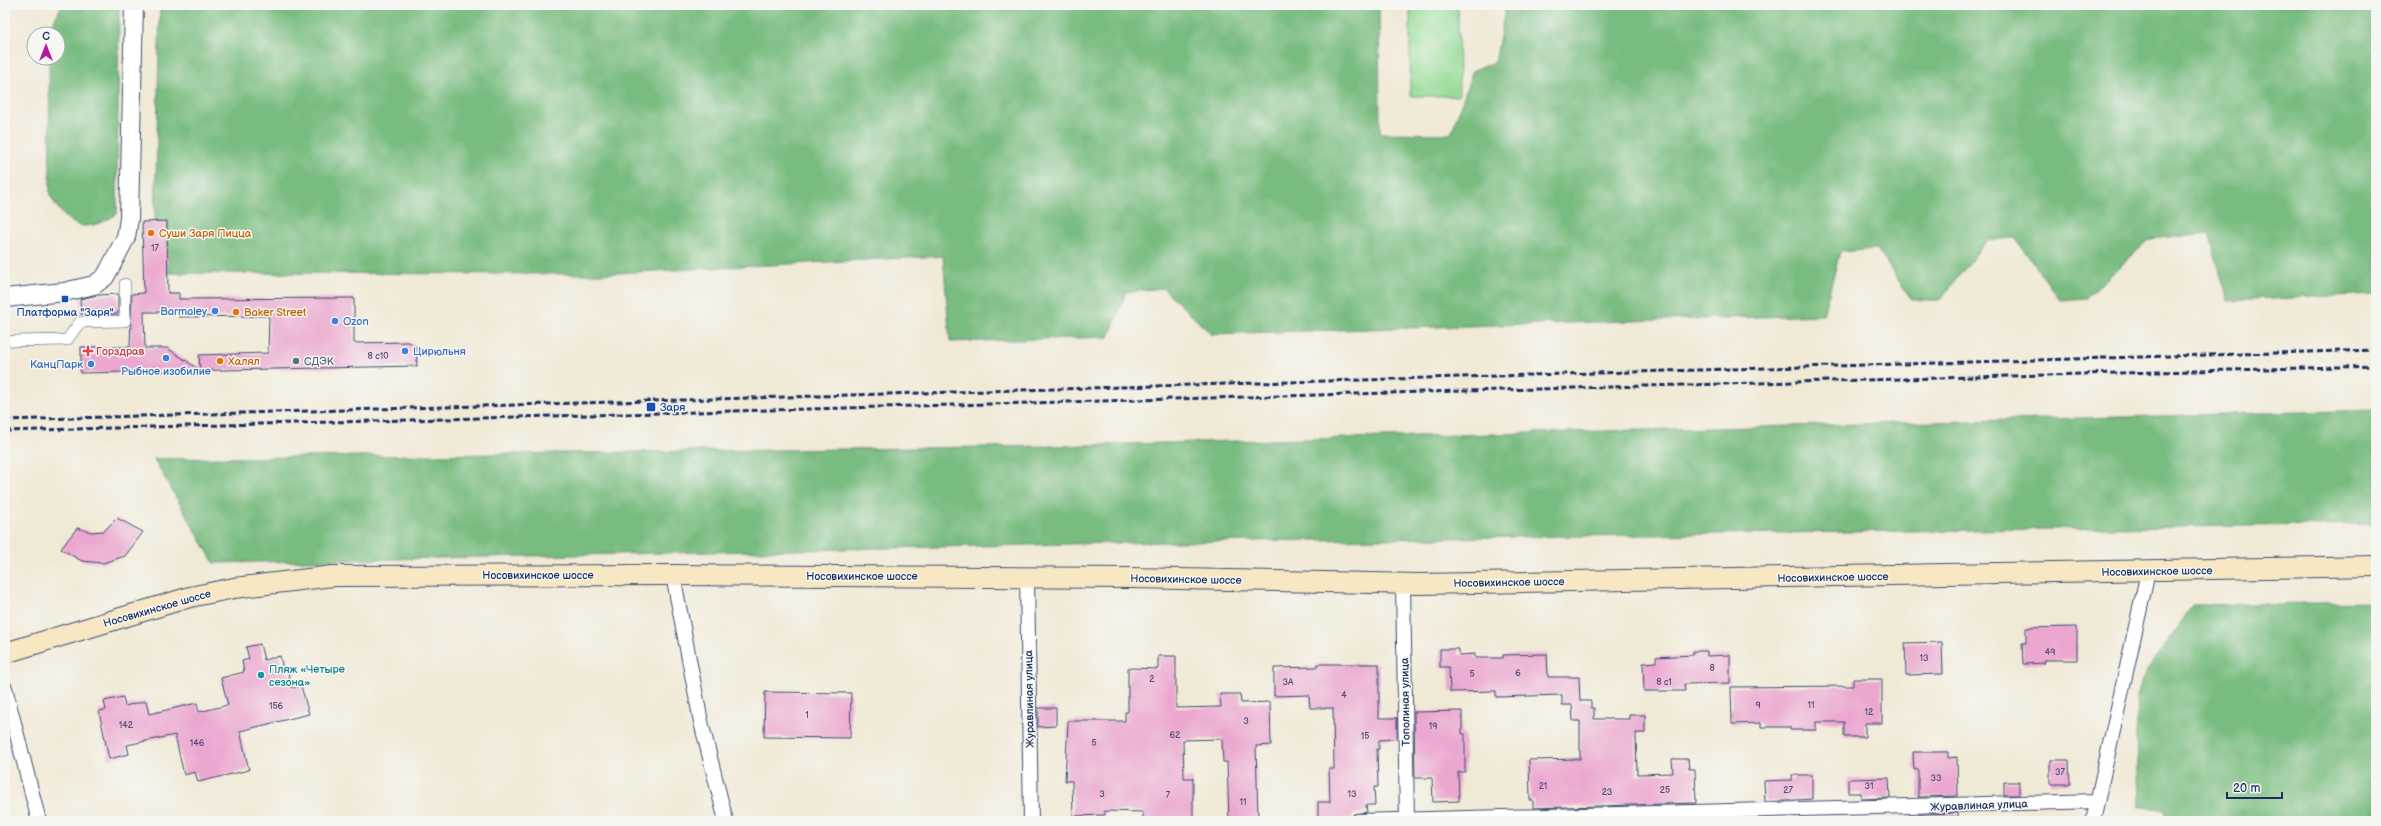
<svg xmlns="http://www.w3.org/2000/svg" width="2381" height="826" font-family="'Balsamiq Sans',sans-serif">
<style>
.green{fill:#95dc96;stroke:#58867a}
.forest{fill:#78bc7f;stroke:#4a766e}
.building{fill:#eba7cf;fill-rule:evenodd}
.lines{fill:none;stroke-linecap:round;stroke-linejoin:round}
.pedestrian-casing{stroke:#3b4b70;stroke-width:12}
.minor-casing{stroke:#3b4b70;stroke-width:16}
.tertiary-casing{stroke:#3b4b70;stroke-width:20}
.secondary-casing{stroke:#3b4b70;stroke-width:22}
.pedestrian{stroke:#fff;stroke-width:11}
.minor{stroke:#fff;stroke-width:14}
.tertiary{stroke:#fff;stroke-width:18}
.secondary{stroke:#f7e8c3;stroke-width:20}
.rail{stroke:#1b2f5e;stroke-width:3;stroke-dasharray:6 3;stroke-linecap:butt}
.food-dot{fill:#e8710a;stroke:#f6f6f2;stroke-width:1.5}
.transit-dot{fill:#1a4fb4;stroke:#f6f6f2;stroke-width:1.5}
.shop-dot{fill:#3f7fe0;stroke:#f6f6f2;stroke-width:1.5}
.health-dot{fill:#e0444e;stroke:#f6f6f2;stroke-width:1.5}
.service-dot{fill:#5c6f8a;stroke:#f6f6f2;stroke-width:1.5}
.culture-dot{fill:#0f9aa8;stroke:#f6f6f2;stroke-width:1.5}
.labels{text-anchor:middle;stroke-width:3;stroke-linejoin:round;paint-order:stroke}
.number-label{font-size:9px;fill:#4f4d7a}
.food-label{font-size:11px;fill:#c56008;stroke:#f6f6f2;text-anchor:start}
.shop-label{font-size:11px;fill:#366cbe;stroke:#f6f6f2;text-anchor:end}
.transit-label{font-size:11px;fill:#164399;stroke:#f6f6f2}
.health-label{font-size:11px;fill:#be3a42;stroke:#f6f6f2;text-anchor:start}
.service-label{font-size:11px;fill:#4e5e75;stroke:#f6f6f2;text-anchor:start}
.street-label{font-size:11px;fill:#1b2f5e;stroke:#f6f6f2}
.culture-label{font-size:11px;fill:#0d838f;stroke:#f6f6f2;text-anchor:start}
</style>
<rect width="100%" height="100%" fill="#f6f6f2"/>
<filter id="ink" filterUnits="userSpaceOnUse"><feTurbulence type="fractalNoise" baseFrequency=".025" numOctaves="2"/><feDisplacementMap in="SourceGraphic" scale="8" xChannelSelector="R" yChannelSelector="G"/><feConvolveMatrix kernelMatrix="1 2 1 2 8 2 1 2 1" color-interpolation-filters="sRGB"/></filter>
<filter id="wash" filterUnits="userSpaceOnUse"><feTurbulence type="fractalNoise" baseFrequency=".012" numOctaves="4" result="noise"/><feDisplacementMap in="SourceGraphic" scale="16" xChannelSelector="R" yChannelSelector="G"/><feGaussianBlur stdDeviation="0.9" result="paint"/><feColorMatrix in="noise" values="0 0 0 0 0 0 0 0 0 0 0 0 0 0 0 0 0 1.4 0 .05"/><feComposite in="paint" operator="in"/></filter>
<g filter="url(#wash)">
<rect width="100%" height="100%" fill="#f0e9d5"/>
<!-- green -->
<path class="green" d="M 1410,5 L 1458,5 L 1459,96 L 1410,96 Z"/>
<!-- forest -->
<path class="forest" d="M 62,5 L 119,5 L 117,214 C 84,235 68,228 50,195 L 49,58 L 58,58 L 58,34 L 51,34 L 52,25 Z
M 160,5 L 1379,5 L 1380,133 L 1451,134 L 1473,70 L 1495,62 L 1506,5 L 2376,5 L 2376,294 L 2228,301 L 2209,233 L 2150,239 L 2086,298 L 2060,300 L 2015,238 L 1987,240 L 1940,300 L 1912,300 L 1877,249 L 1840,252 L 1823,315 L 1211,334 L 1163,288 L 1126,292 L 1109,337 L 950,342 L 943,256 L 597,274 L 168,273 L 167,221 L 155,222 Z
M 2376,410 L 2376,524 L 1114,543 L 214,563 L 154,459 L 1054,446 Z
M 2376,602 L 2376,821 L 2167,821 L 2165,809 L 2139,807 L 2136,696 L 2147,670 L 2193,605 Z"/>
<g id="blocks">
<!-- building -->
<path class="building" d="M 167,221 L 168,293 L 179,293 L 179,299 L 354,298 L 354,343 L 409,342 L 416,347 L 417,366 L 81,373 L 81,347 L 130,347 L 132,294 L 144,293 L 142,222 ZM 144,312 L 179,312 L 179,317 L 269,316 L 268,353 L 199,355 L 200,370 L 167,348 L 145,348 Z
M 118,294 L 118,314 L 81,314 L 80,299 L 98,295 Z
M 117,518 L 143,532 L 125,556 L 103,563 L 82,561 L 61,549 L 77,528 L 91,532 L 104,531 Z
M 2077,627 L 2077,660 L 2044,660 L 2045,663 L 2023,664 L 2022,643 L 2026,643 L 2026,628 Z
M 1942,642 L 1943,674 L 1906,675 L 1905,643 Z
M 260,644 L 264,660 L 280,656 L 283,669 L 287,668 L 292,688 L 301,686 L 309,714 L 240,731 L 249,770 L 198,782 L 195,772 L 184,775 L 175,735 L 127,745 L 129,754 L 109,759 L 99,711 L 106,710 L 104,701 L 123,697 L 125,706 L 146,701 L 149,714 L 197,703 L 199,712 L 228,705 L 221,678 L 244,672 L 242,661 L 249,659 L 246,647 Z
M 1440,649 L 1459,649 L 1459,655 L 1475,654 L 1475,658 L 1503,658 L 1503,655 L 1547,654 L 1548,677 L 1579,677 L 1580,701 L 1591,701 L 1591,708 L 1594,708 L 1594,719 L 1629,719 L 1629,715 L 1645,715 L 1645,733 L 1636,733 L 1637,774 L 1673,773 L 1672,759 L 1688,759 L 1689,769 L 1695,769 L 1696,803 L 1533,808 L 1533,800 L 1530,800 L 1529,760 L 1580,759 L 1580,721 L 1573,721 L 1572,705 L 1562,705 L 1562,695 L 1496,697 L 1496,691 L 1450,692 L 1449,667 L 1440,667 Z
M 1693,651 L 1707,651 L 1707,656 L 1730,655 L 1730,683 L 1684,684 L 1685,691 L 1644,691 L 1643,663 L 1656,662 L 1656,657 L 1693,655 Z
M 1158,656 L 1176,656 L 1176,708 L 1221,707 L 1220,694 L 1240,694 L 1241,703 L 1270,702 L 1271,745 L 1256,746 L 1258,818 L 1252,818 L 1252,821 L 1229,821 L 1227,762 L 1223,762 L 1222,739 L 1183,740 L 1184,778 L 1193,778 L 1193,817 L 1171,818 L 1171,821 L 1143,821 L 1143,812 L 1105,811 L 1105,815 L 1073,816 L 1072,781 L 1065,781 L 1068,721 L 1125,721 L 1125,712 L 1128,712 L 1128,668 L 1158,669 Z
M 1317,664 L 1379,664 L 1379,718 L 1397,718 L 1397,739 L 1379,740 L 1379,749 L 1377,749 L 1378,787 L 1374,787 L 1375,805 L 1366,805 L 1367,812 L 1354,814 L 1350,819 L 1318,820 L 1318,802 L 1330,802 L 1329,769 L 1334,769 L 1333,708 L 1310,708 L 1309,695 L 1274,696 L 1274,668 L 1317,667 Z
M 1853,679 L 1882,679 L 1882,723 L 1865,723 L 1865,737 L 1844,737 L 1844,722 L 1816,722 L 1816,730 L 1790,730 L 1790,727 L 1761,727 L 1761,723 L 1732,724 L 1731,687 L 1853,686 Z
M 765,692 L 851,693 L 850,738 L 764,737 Z
M 1038,708 L 1056,708 L 1056,726 L 1038,727 Z
M 1462,711 L 1462,734 L 1465,734 L 1465,772 L 1458,772 L 1459,801 L 1433,802 L 1432,778 L 1415,778 L 1414,712 Z
M 1913,752 L 1948,752 L 1948,758 L 1957,757 L 1958,796 L 1918,797 L 1918,769 L 1914,770 Z
M 2050,760 L 2069,760 L 2070,784 L 2050,784 Z
M 1792,775 L 1812,775 L 1812,799 L 1765,802 L 1764,781 L 1792,780 Z
M 1889,778 L 1890,798 L 1861,799 L 1861,793 L 1848,793 L 1848,779 Z
M 2004,782 L 2019,782 L 2019,795 L 2004,795 Z
M 1958,813 L 1958,821 L 1921,821 L 1921,814 Z"/>
</g>
</g>
<g filter="url(#ink)">
<use href="#blocks" fill-opacity="0" stroke="#3b4b70" stroke-width="1"/>
<g class="lines">
<!-- pedestrian casing -->
<g class="pedestrian-casing">
<path id="pedestrian" d="M 13,341 L 67,340 L 80,322 L 125,321 L 125,284"/>
</g>
<!-- minor casing -->
<g class="minor-casing">
<path id="minor" d="M 673,575 L 701,722 L 726,821
M 1027,577 L 1031,821
M 1403,583 L 1407,821
M 5,688 L 39,821
M 1358,821 L 2097,801
M 2093,821 L 2148,572"/>
</g>
<!-- tertiary casing -->
<g class="tertiary-casing">
<path id="tertiary" d="M 5,298 L 64,292 L 94,285 L 105,277 L 110,268 L 126,237 L 129,219 L 134,5"/>
</g>
<!-- secondary casing -->
<g class="secondary-casing">
<path id="secondary" d="M 5,653 L 190,597 L 234,588 L 333,576 L 673,575 L 1131,578 L 1419,584 L 2376,566"/>
</g>
<!-- pedestrian -->
<use href="#pedestrian" class="pedestrian"/>
<!-- minor -->
<use href="#minor" class="minor"/>
<!-- tertiary -->
<use href="#tertiary" class="tertiary"/>
<!-- secondary -->
<use href="#secondary" class="secondary"/>
<!-- rail -->
<path class="rail" d="M 5,420 L 2376,350
M 5,431 L 2376,366"/>
</g>
</g>
<!-- markers -->
<g class="food-dot">
<circle cx="151" cy="233" r="4"/>
<circle cx="236" cy="312" r="4"/>
<circle cx="220" cy="361" r="4"/>
</g>
<g class="transit-dot">
<rect x="61" y="295" width="8" height="8" rx="2"/>
<rect x="646" y="402" width="10" height="10" rx="2"/>
</g>
<g class="shop-dot">
<circle cx="215" cy="311" r="4"/>
<circle cx="335" cy="321" r="4"/>
<circle cx="405" cy="351" r="4"/>
<circle cx="166" cy="358" r="4"/>
<circle cx="91" cy="364" r="4"/>
</g>
<path class="health-dot" d="M86 345h4v4h4v4h-4v4h-4v-4h-4v-4h4z"/>
<circle class="service-dot" cx="296" cy="361" r="4"/>
<circle class="culture-dot" cx="261" cy="675" r="4"/>
<g class="labels">
<!-- number labels -->
<g class="number-label">
<text x="155" y="251">17</text>
<text x="378" y="359">8 с10</text>
<text x="2050" y="655">49</text>
<text x="1924" y="661">13</text>
<text x="1712" y="671">8</text>
<text x="1518" y="676">6</text>
<text x="1472" y="677">5</text>
<text x="1152" y="682">2</text>
<text x="1288" y="685">3А</text>
<text x="1664" y="685">8 с1</text>
<text x="1344" y="698">4</text>
<text x="1758" y="708">9</text>
<text x="1811" y="708">11</text>
<text x="276" y="709">156</text>
<text x="1869" y="715">12</text>
<text x="807" y="718">1</text>
<text x="1246" y="724">3</text>
<text x="126" y="728">142</text>
<text x="1433" y="729">19</text>
<text x="1175" y="738">62</text>
<text x="1365" y="739">15</text>
<text x="197" y="746">146</text>
<text x="1094" y="746">5</text>
<text x="2060" y="775">37</text>
<text x="1936" y="781">33</text>
<text x="1543" y="789">21</text>
<text x="1869" y="789">31</text>
<text x="1665" y="793">25</text>
<text x="1788" y="793">27</text>
<text x="1607" y="795">23</text>
<text x="1102" y="797">3</text>
<text x="1352" y="797">13</text>
<text x="1168" y="798">7</text>
<text x="1243" y="805">11</text>
</g>
<!-- food labels -->
<g class="food-label">
<text x="159" y="237">Суши Заря Пицца</text>
<text x="244" y="316">Baker Street</text>
<text x="228" y="365">Халял</text>
</g>
<!-- shop labels -->
<g class="shop-label">
<text x="207" y="315">Barmaley</text>
<text x="343" y="325" text-anchor="start">Ozon</text>
<text x="413" y="355" text-anchor="start">Цирюльня</text>
<text x="83" y="368">КанцПарк</text>
<text x="166" y="375" text-anchor="middle">Рыбное изобилие</text>
</g>
<!-- transit labels -->
<g class="transit-label">
<text x="65" y="316">Платформа "Заря"</text>
<text x="660" y="411" text-anchor="start">Заря</text>
</g>
<!-- health labels -->
<g class="health-label">
<text x="96" y="355">Горздрав</text>
</g>
<!-- service labels -->
<g class="service-label">
<text x="304" y="365">СДЭК</text>
</g>
<!-- street labels -->
<g class="street-label">
<text transform="translate(2157 571) rotate(-1)" y="4">Носовихинское шоссе</text>
<text x="538" y="579">Носовихинское шоссе</text>
<text x="862" y="580">Носовихинское шоссе</text>
<text transform="translate(1833 577) rotate(-1)" y="4">Носовихинское шоссе</text>
<text transform="translate(1186 579) rotate(1)" y="4">Носовихинское шоссе</text>
<text transform="translate(1509 582) rotate(-1)" y="4">Носовихинское шоссе</text>
<text transform="translate(157 608) rotate(-16)" y="4">Носовихинское шоссе</text>
<text transform="translate(1029 699) rotate(-91)" y="4">Журавлиная улица</text>
<text transform="translate(1405 702) rotate(-91)" y="4">Тополиная улица</text>
<text transform="translate(1979 805) rotate(-2)" y="4">Журавлиная улица</text>
</g>
<!-- culture labels -->
<g class="culture-label">
<text x="269" y="673">Пляж «Четыре<tspan x="269" dy="13">сезона»</tspan></text>
</g>
</g>
<!-- margin -->
<rect width="2381" height="826" fill="none" stroke="#f6f6f2" stroke-width="20"/>
<!-- north arrow -->
<g transform="translate(46 46)"><circle r="19" fill="#f6f6f2" stroke="#9ea6b7"/>
<path d="M0-3L7 15L0 10L-7 15Z" fill="#b5179e"/>
<text y="-6" font-size="11" font-weight="bold" text-anchor="middle" fill="#1b2f5e">С</text>
</g>
<!-- scale -->
<path d="M2227 792v6h55v-6" fill="none" stroke="#1b2f5e" stroke-width="2"/>
<text x="2233" y="792" font-size="12" fill="#1b2f5e" stroke="#f6f6f2" stroke-width="3" paint-order="stroke">20 m</text>
</svg>
